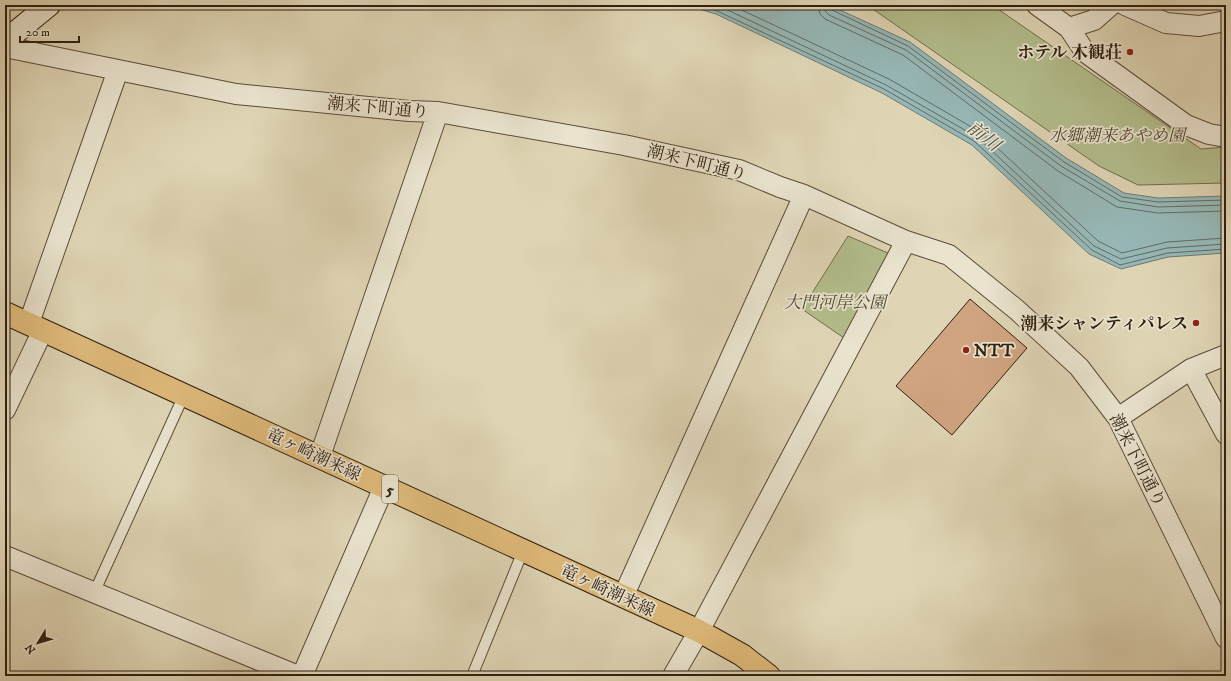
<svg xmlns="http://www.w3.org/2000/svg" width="1231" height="681" font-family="'IM FELL DW Pica','Noto Serif JP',serif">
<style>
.green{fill:#b3bd8c;stroke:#716e4e}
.water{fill:#96b7b6;stroke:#6d7a74}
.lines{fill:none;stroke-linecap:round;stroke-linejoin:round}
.shore{stroke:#626b63;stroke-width:1}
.building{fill:#d1a481;stroke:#2f1f10}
.lane-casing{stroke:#5b4c39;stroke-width:12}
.street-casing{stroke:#5b4c39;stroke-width:22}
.secondary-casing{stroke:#2f1f10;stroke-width:24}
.primary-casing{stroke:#2f1f10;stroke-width:24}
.lane{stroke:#eae4cf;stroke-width:10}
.street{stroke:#eae4cf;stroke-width:20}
.secondary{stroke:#eae4cf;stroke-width:22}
.primary{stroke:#e0ba7a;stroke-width:22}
.poi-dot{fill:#8f2418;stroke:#eae4cf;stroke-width:1.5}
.labels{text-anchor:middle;stroke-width:3.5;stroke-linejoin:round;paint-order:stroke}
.shield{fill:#eae4cf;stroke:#675a49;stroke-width:1}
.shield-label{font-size:16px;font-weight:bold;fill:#2f1f10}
.poi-label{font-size:17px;font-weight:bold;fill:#2f1f10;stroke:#eae4cf;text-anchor:end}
.street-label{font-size:17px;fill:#2f1f10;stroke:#eae4cf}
.park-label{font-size:17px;font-style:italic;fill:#50462f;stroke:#eae4cf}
.water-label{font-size:18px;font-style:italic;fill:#4e4d42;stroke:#eae4cf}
</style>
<rect width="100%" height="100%" fill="#dfd5b5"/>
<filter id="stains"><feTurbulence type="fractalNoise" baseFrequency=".005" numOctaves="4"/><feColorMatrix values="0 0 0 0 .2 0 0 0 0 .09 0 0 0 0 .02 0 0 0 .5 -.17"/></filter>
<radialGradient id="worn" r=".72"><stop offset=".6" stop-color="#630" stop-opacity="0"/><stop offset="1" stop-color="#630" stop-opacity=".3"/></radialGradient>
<!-- green -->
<path class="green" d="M 867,5 L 992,5 L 1201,149 L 1226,147 L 1226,183 L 1138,185 L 1099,166 Z
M 848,236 L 888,253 L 844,338 L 802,309 Z"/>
<!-- water -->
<path class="water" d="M 685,5 L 829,5 L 910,42 L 1066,158 L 1124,193 L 1158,198 L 1226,196 L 1226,253 L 1168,257 L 1121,269 L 1089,254 L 972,145 L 882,93 L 716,14 Z"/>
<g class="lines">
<!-- shore -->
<path class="shore" d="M 699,5 L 717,11 L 884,89 L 974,141 L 1092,250 L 1120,265 L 1168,253 L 1226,249
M 717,5 L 886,85 L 977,137 L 1094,246 L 1121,259 L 1167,248 L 1226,244
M 731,5 L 889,79 L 980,132 L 1098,241 L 1122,253 L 1167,242 L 1226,238
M 818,5 L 820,14 L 825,19 L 903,55 L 1058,171 L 1117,207 L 1158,213 L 1226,211
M 824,5 L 825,11 L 829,15 L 906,50 L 1061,166 L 1120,201 L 1158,207 L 1226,205
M 829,5 L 832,10 L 908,46 L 1064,162 L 1122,197 L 1158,202 L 1226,200"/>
</g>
<!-- building -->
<path class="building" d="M 970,299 L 1027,348 L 952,435 L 896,386 Z"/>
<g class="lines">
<!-- lane casing -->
<g class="lane-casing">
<path id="lane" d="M 94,593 L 184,395
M 472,676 L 523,551"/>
</g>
<!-- street casing -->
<g class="street-casing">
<path id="street" d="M 1037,5 L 1069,28 L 1094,20 L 1111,5
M 1125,5 L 1166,23 L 1199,26 L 1226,21
M 1069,28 L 1085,52 L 1186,125 L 1209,134 L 1226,137
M 5,47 L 236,94 L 409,111 L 438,112 L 624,145 L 739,170 L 780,187 L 804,195 L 906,241 L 949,255 L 1017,310 L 1079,367 L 1118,418 L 1226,638
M 29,323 L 118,70
M 1191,369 L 1226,434
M 5,410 L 43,330
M 1118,418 L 1191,369 L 1226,355
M 320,456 L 438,112
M 5,556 L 298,676
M 623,597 L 804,195
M 302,676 L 384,487
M 673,676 L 699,631 L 906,241"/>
</g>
<!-- secondary casing -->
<g class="secondary-casing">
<path id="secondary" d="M 5,41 L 49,5"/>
</g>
<!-- primary casing -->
<g class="primary-casing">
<path id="primary" d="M 5,313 L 699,631 L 742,655 L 769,676"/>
</g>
<!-- lane -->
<use href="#lane" class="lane"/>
<!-- street -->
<use href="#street" class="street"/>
<!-- secondary -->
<use href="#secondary" class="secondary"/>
<!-- primary -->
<use href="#primary" class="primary"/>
</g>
<!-- markers -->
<g class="poi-dot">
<circle cx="1130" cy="52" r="4"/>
<circle cx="1196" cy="323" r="4"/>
<circle cx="966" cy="350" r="4"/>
</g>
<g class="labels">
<!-- shield labels -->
<rect class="shield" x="382" y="475" width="16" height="28" rx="3"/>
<g class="shield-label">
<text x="390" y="495">5</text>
</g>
<!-- poi labels -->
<g class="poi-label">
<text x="1122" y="58">ホテル 木観荘</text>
<text x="1188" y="329">潮来シャンティパレス</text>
<text x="974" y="356" text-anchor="start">NTT</text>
</g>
<!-- street labels -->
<g class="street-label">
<text transform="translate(378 107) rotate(5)" y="6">潮来下町通り</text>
<text transform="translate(697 162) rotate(14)" y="6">潮来下町通り</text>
<text transform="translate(314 454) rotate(25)" y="6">竜ヶ崎潮来線</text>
<text transform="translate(1138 460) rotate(63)" y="6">潮来下町通り</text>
<text transform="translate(608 590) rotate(25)" y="6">竜ヶ崎潮来線</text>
</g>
<!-- park labels -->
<g class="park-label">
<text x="1117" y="141">水郷潮来あやめ園</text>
<text x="835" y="308">大門河岸公園</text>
</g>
<!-- water labels -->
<g class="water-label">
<text transform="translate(984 136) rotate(38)" y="6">前川</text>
</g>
</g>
<!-- margin -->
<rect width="1231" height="681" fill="none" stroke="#dfd5b5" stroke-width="20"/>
<rect x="6" y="6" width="1219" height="669" fill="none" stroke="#2f1f10" stroke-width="2"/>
<rect x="10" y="10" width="1211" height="661" fill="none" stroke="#2f1f10"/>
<!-- north arrow -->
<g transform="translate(38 643) rotate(232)" stroke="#eae4cf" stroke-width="3" paint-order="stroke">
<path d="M0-3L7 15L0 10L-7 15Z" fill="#2f1f10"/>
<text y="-6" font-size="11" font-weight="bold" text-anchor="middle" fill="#2f1f10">N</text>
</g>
<!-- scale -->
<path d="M20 36v6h59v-6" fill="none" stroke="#2f1f10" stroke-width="2"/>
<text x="26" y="36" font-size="12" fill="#2f1f10" stroke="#eae4cf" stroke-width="3" paint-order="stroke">20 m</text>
<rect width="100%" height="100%" filter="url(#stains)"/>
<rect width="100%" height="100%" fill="url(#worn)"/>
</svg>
